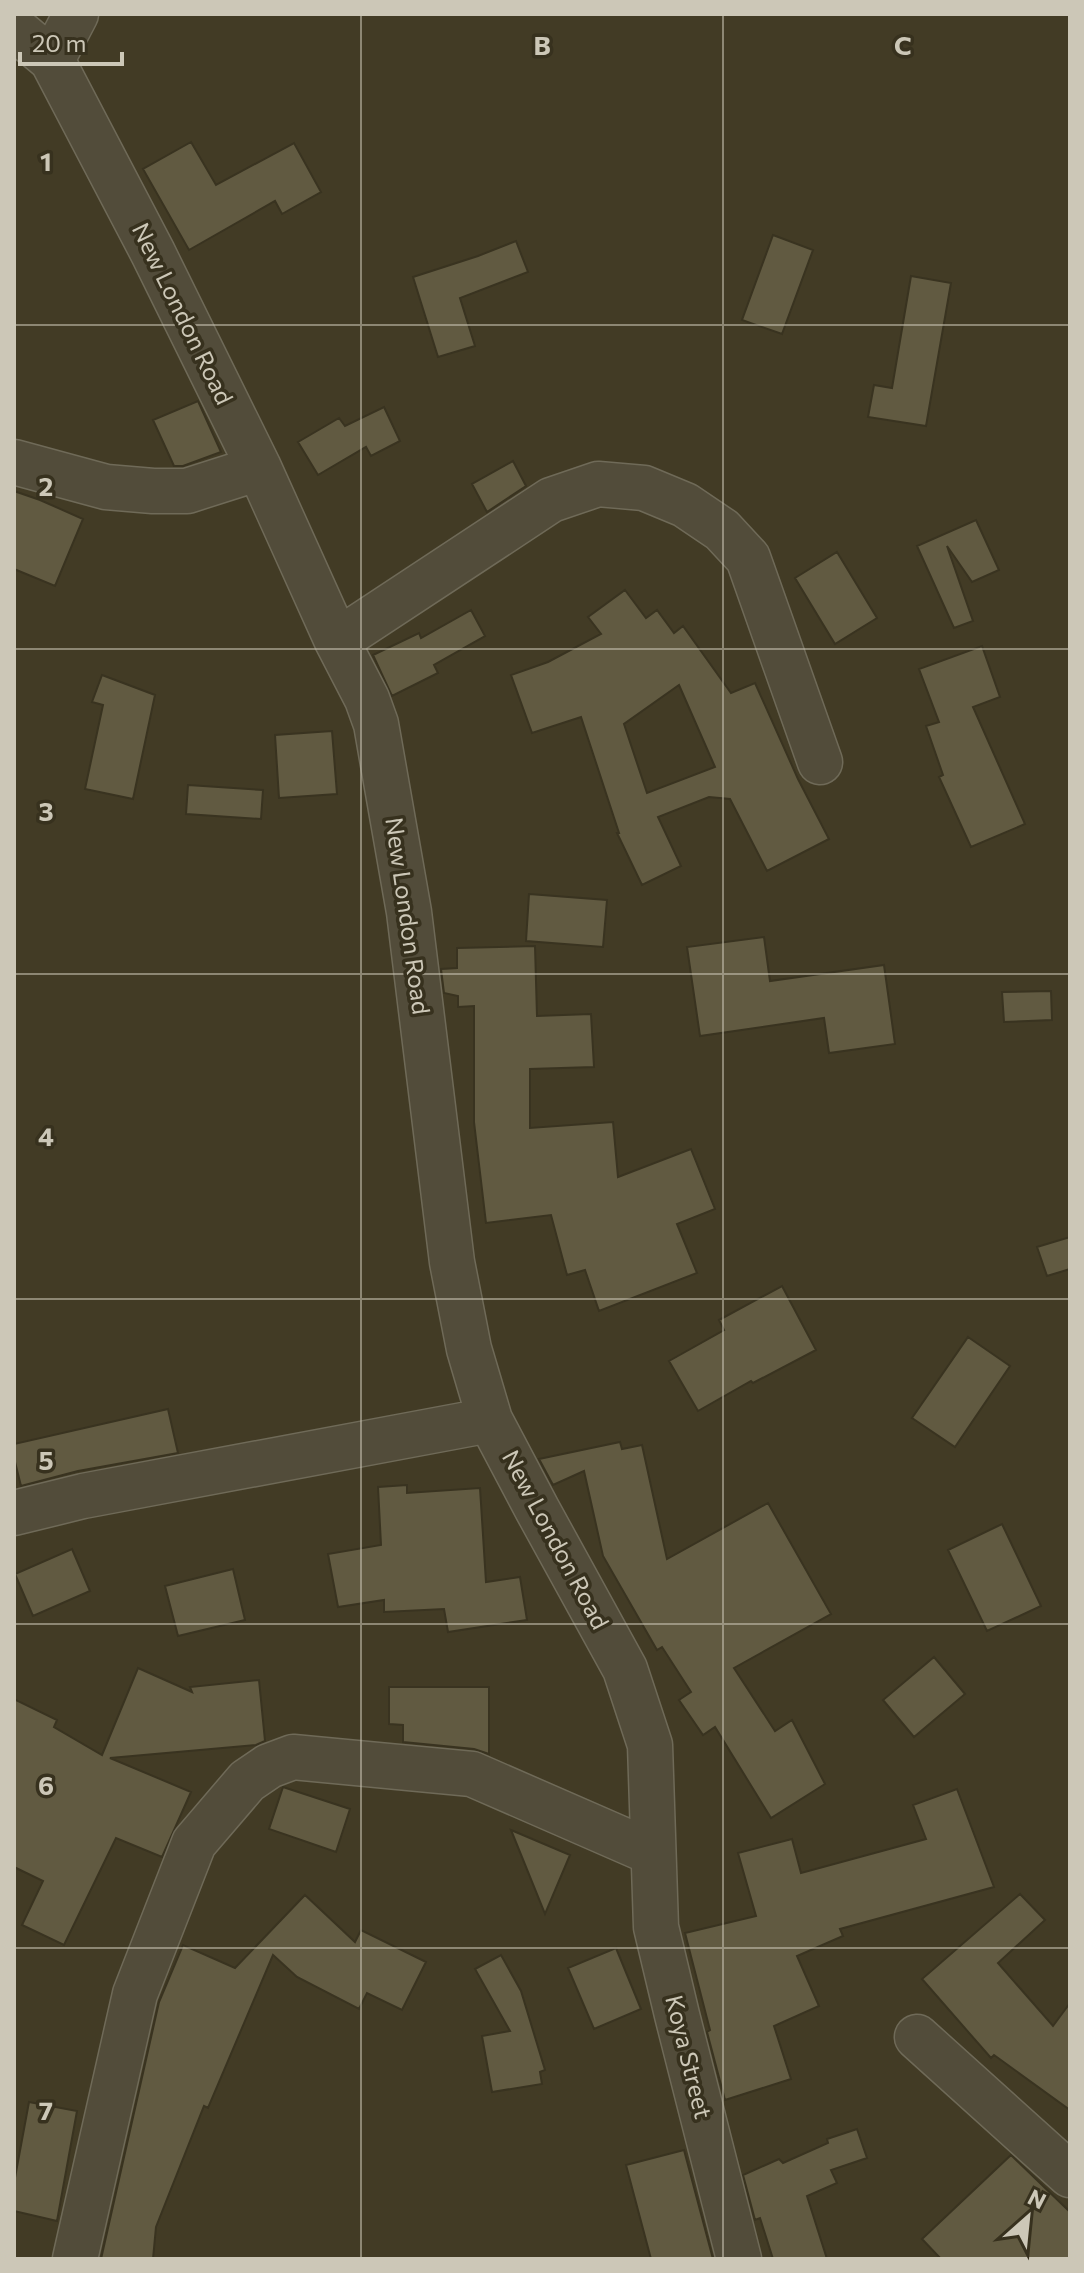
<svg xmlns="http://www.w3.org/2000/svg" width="1084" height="2273" font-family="Commissioner,sans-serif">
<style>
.building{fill:#615a41;stroke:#393320;stroke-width:2;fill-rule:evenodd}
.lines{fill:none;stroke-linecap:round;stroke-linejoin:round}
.minor-casing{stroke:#6f6a58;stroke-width:47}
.minor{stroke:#524c3a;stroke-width:44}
.grid{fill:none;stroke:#ccc7b7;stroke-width:2;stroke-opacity:0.55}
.labels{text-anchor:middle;stroke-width:7;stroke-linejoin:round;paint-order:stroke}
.street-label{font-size:24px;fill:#ccc7b7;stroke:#37311e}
.grid-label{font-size:26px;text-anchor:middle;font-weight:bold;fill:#ccc7b7;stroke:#37311e;stroke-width:7;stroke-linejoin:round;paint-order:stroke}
</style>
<rect width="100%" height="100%" fill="#423b25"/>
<!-- building -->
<path class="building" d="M 191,142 L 216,185 L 294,143 L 321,192 L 282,214 L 275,201 L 189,250 L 143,169 Z
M 773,235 L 813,250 L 782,334 L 742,320 Z
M 516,241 L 528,272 L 460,298 L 475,346 L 438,357 L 413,277 L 478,256 Z
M 911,276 L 951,283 L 926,426 L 868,417 L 874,385 L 892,388 Z
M 198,401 L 221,452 L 183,466 L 174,466 L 153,420 Z
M 384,407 L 400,441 L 371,456 L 366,447 L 318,475 L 298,442 L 339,418 L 345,426 Z
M 513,461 L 526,486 L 487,512 L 472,484 Z
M 14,491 L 40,500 L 83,519 L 55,586 L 14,569 Z
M 976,520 L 999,570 L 972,582 L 947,546 L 973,621 L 954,628 L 917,546 Z
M 837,552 L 877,618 L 835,644 L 795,578 Z
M 625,590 L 646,618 L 657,610 L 674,633 L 683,626 L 731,693 L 755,683 L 798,779 L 829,839 L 767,871 L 730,799 L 709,797 L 658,817 L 681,866 L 642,885 L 617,833 L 619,833 L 581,717 L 532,733 L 511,675 L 548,662 L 601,634 L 588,617 ZM 679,685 L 715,767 L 647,793 L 624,724 Z
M 471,610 L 485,636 L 434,665 L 438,673 L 392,696 L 373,655 L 419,633 L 421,638 Z
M 982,646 L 1000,697 L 973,707 L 1025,824 L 971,847 L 939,777 L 943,775 L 926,726 L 939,722 L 919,669 Z
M 102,675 L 155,695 L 133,799 L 85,789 L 103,705 L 92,702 Z
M 332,731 L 337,794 L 279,798 L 275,735 Z
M 188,785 L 263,790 L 261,819 L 186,814 Z
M 529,894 L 607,900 L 603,947 L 526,941 Z
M 764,937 L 770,981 L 884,965 L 895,1044 L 829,1053 L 824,1018 L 700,1036 L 687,947 Z
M 535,946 L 537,1016 L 591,1014 L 594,1067 L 530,1069 L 530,1128 L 613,1122 L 618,1177 L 691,1149 L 715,1209 L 677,1224 L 697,1273 L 599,1311 L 585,1270 L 567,1275 L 551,1215 L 486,1223 L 474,1122 L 474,1006 L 458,1007 L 458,996 L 444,993 L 441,969 L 457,968 L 457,948 Z
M 1051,991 L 1052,1020 L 1004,1022 L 1002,992 Z
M 1070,1237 L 1070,1269 L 1047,1276 L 1037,1247 Z
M 782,1286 L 816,1350 L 753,1383 L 751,1381 L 698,1411 L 669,1361 L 724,1330 L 719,1320 Z
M 968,1337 L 1010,1366 L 955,1447 L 912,1418 Z
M 168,1409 L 178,1453 L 78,1471 L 21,1486 L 14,1458 L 14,1444 Z
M 620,1442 L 622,1449 L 642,1445 L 667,1559 L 768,1503 L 831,1614 L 734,1668 L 775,1731 L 792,1720 L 825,1784 L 771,1818 L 715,1727 L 703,1735 L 679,1700 L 691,1692 L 662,1647 L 657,1650 L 603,1556 L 584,1471 L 553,1485 L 539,1459 Z
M 407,1485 L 407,1493 L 480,1488 L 486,1582 L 520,1577 L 527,1620 L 448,1632 L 444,1609 L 384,1612 L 384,1600 L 338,1607 L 328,1554 L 381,1545 L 378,1487 Z
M 1002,1524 L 1041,1606 L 987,1631 L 948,1550 Z
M 72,1549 L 90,1591 L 33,1616 L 15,1574 Z
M 233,1569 L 245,1620 L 178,1636 L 165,1586 Z
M 934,1657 L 965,1694 L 914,1737 L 883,1700 Z
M 138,1668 L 192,1692 L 190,1687 L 259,1680 L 265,1741 L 256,1745 L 110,1758 L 191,1792 L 162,1857 L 116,1838 L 64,1945 L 22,1925 L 43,1881 L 14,1867 L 14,1699 L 57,1720 L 54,1727 L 102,1755 Z
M 389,1687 L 489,1687 L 489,1754 L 474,1749 L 403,1742 L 403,1725 L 389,1724 Z
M 283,1787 L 350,1809 L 336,1852 L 269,1829 Z
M 957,1789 L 994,1887 L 840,1929 L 843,1936 L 797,1956 L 819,2006 L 774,2026 L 791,2079 L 725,2100 L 707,2032 L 710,2030 L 685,1933 L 756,1916 L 738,1853 L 792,1839 L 801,1873 L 926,1839 L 913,1805 Z
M 511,1830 L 570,1855 L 545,1914 Z
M 1020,1894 L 1045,1920 L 998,1963 L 1053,2026 L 1070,2003 L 1070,2110 L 994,2055 L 991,2058 L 922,1979 Z
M 305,1895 L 355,1942 L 361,1930 L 426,1962 L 402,2010 L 367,1993 L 359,2009 L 297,1977 L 273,1955 L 208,2108 L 204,2106 L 156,2227 L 153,2259 L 101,2259 L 159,2002 L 183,1945 L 235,1968 Z
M 616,1948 L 641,2009 L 594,2029 L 568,1968 Z
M 501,1955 L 521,1991 L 545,2070 L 540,2072 L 542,2084 L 492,2092 L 482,2036 L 510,2031 L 475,1969 Z
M 29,2102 L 77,2111 L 57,2221 L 14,2211 L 14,2183 Z
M 857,2129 L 867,2158 L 831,2170 L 837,2183 L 807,2196 L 827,2259 L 773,2259 L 760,2218 L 755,2220 L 743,2175 L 779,2159 L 783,2163 L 828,2143 L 827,2139 Z
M 684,2150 L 713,2259 L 651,2259 L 626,2165 Z
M 1011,2155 L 1070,2212 L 1070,2259 L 941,2259 L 922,2239 Z"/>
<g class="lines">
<!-- minor casing -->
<g class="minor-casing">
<path id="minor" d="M 14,28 L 52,60 L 153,253 L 259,468 L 337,641 L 367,699 L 376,724 L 409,912 L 452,1262 L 469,1349 L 490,1420 L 537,1509 L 625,1669 L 650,1745 L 656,1927 L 677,2015 L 739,2259
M 52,60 L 76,14
M 14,462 L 106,487 L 153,491 L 187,491 L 259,468
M 337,641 L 551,500 L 598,484 L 644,488 L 685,505 L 722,530 L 748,558 L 820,762
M 14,1513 L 83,1496 L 490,1420
M 917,2037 L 1070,2175
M 75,2259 L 135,1994 L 194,1843 L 247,1781 L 269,1766 L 293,1757 L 472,1774 L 653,1853"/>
</g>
<!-- minor -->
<use href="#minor" class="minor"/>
</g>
<!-- grid -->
<path class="grid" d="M 361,14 L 361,2259M 723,14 L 723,2259M 14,325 L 1070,325M 14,649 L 1070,649M 14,974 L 1070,974M 14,1299 L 1070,1299M 14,1624 L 1070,1624M 14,1948 L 1070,1948"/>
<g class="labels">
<!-- street labels -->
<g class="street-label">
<text transform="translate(182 314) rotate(64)" y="8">New London Road</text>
<text transform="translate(407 916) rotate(82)" y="8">New London Road</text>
<text transform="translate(555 1540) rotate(62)" y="8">New London Road</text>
<text transform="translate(688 2057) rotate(76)" y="8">Koya Street</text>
</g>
</g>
<g class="grid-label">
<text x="542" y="55">B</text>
<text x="903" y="55">C</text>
<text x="46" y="171">1</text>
<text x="46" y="496">2</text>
<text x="46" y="821">3</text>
<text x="46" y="1146">4</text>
<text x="46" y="1470">5</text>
<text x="46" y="1795">6</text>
<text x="46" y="2120">7</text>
</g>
<!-- border -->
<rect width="1084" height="2273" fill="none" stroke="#ccc7b7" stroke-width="32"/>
<!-- north arrow -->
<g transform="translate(1028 2217) rotate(27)" stroke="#37311e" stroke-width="6" paint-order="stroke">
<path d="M0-6L14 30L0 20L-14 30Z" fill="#ccc7b7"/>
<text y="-12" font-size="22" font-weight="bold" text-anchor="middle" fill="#ccc7b7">N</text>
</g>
<!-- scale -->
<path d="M20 52v12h102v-12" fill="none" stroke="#ccc7b7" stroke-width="4"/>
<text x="32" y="52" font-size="24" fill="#ccc7b7" stroke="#37311e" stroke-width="6" paint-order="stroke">20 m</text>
</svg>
